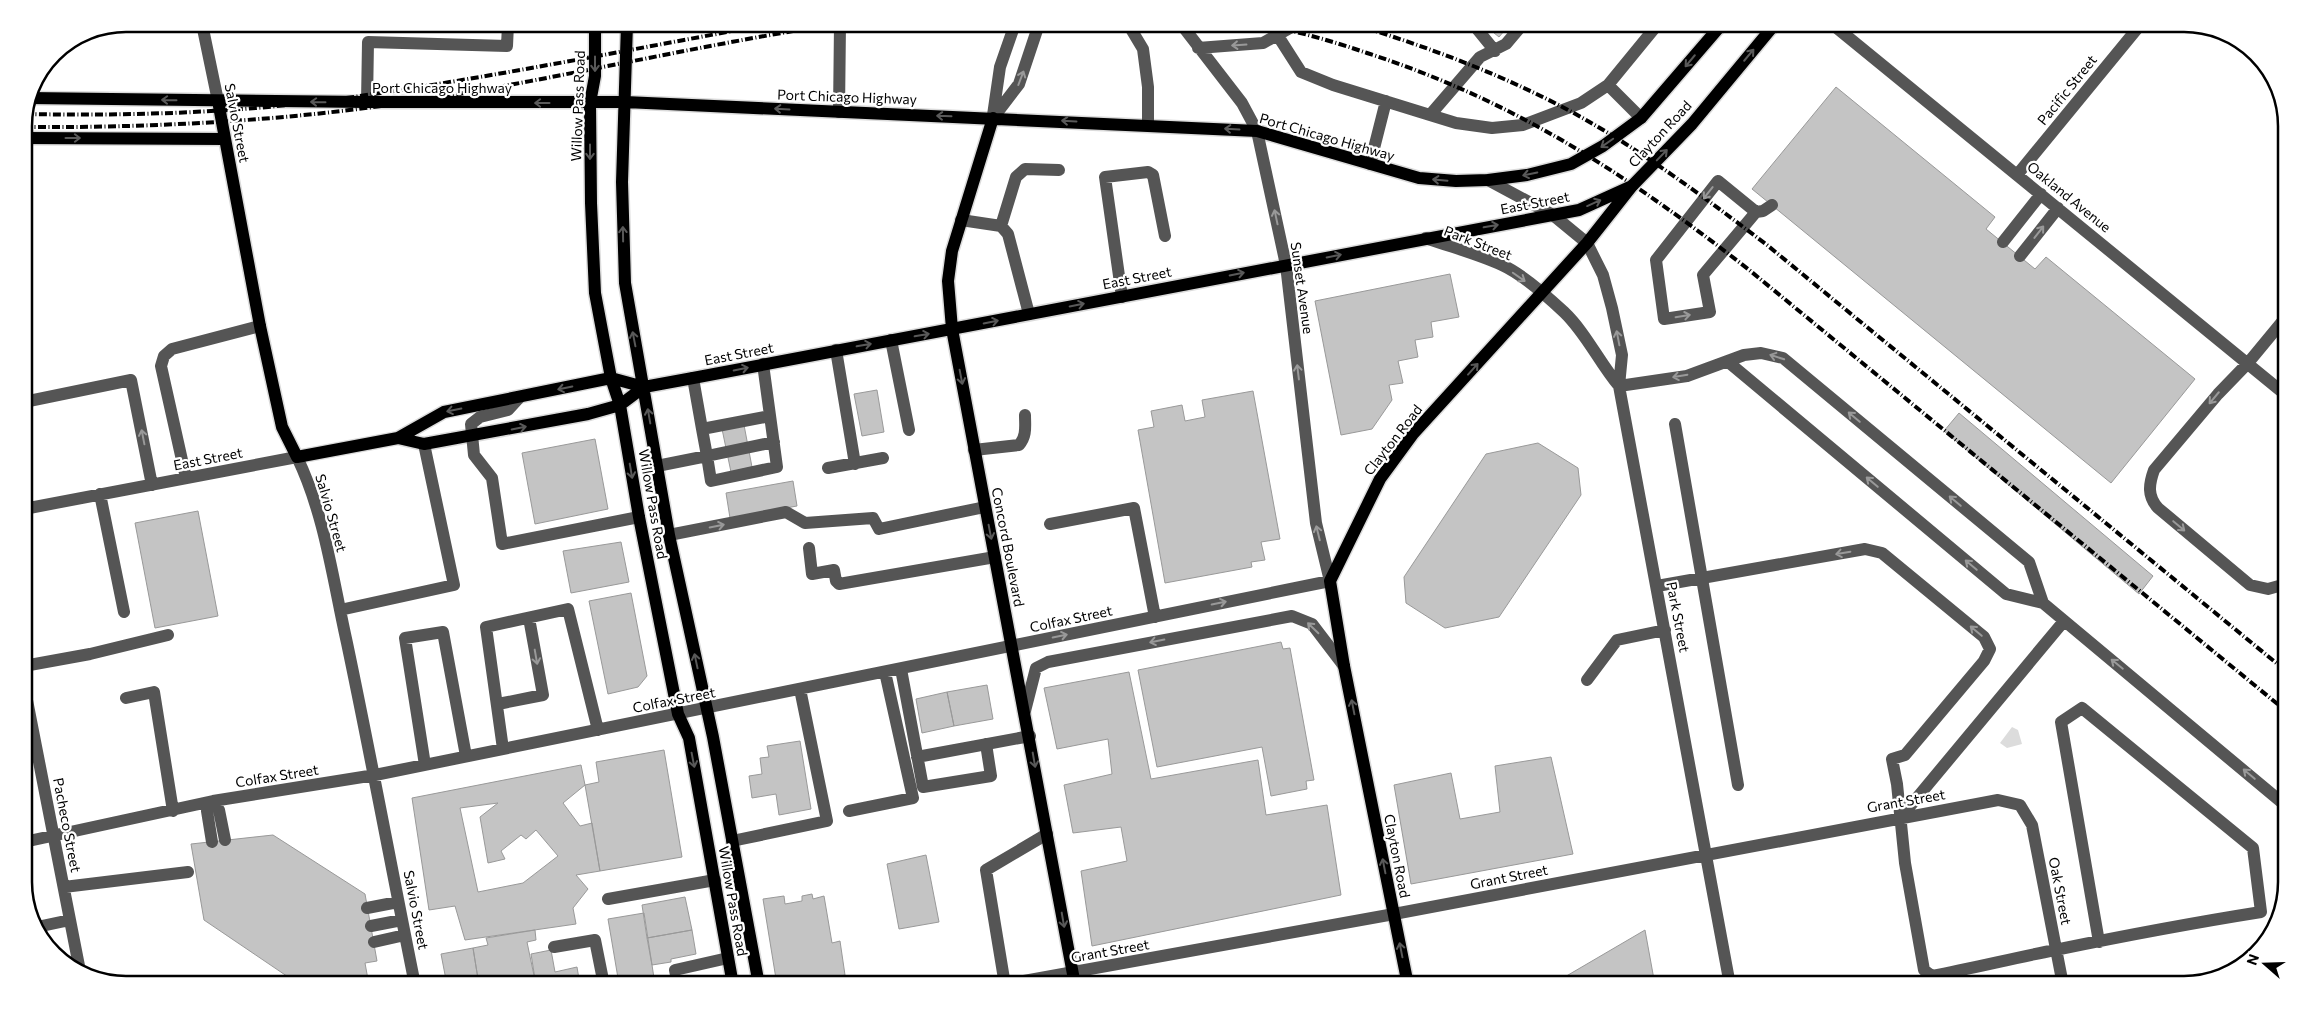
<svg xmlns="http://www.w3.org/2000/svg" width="2310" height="1009" font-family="Commissioner,sans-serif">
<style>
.green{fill:#dcdcdc}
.building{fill:#c4c4c4;stroke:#999;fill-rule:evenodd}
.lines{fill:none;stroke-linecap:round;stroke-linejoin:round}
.major-casing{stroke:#dbdbdb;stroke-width:15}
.minor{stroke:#555;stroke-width:12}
.major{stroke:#000;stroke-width:12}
.rail{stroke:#000;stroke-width:4;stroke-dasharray:8 2.5 1 2.5;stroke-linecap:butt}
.oneway{stroke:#999}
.oneway2{stroke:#595959}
.labels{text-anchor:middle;stroke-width:4.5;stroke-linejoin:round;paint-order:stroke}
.street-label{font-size:14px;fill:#000;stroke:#fff}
.rim{fill:none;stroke:#000;stroke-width:2.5}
</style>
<rect width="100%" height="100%" fill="#fff"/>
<!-- green -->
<path class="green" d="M 2012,727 L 2018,730 L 2022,744 L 2007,748 L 2000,743 Z"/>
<!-- building -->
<path class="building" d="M 1483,24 L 1510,24 L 1499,37 Z
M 1836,87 L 1995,217 L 1986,229 L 2035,269 L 2046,257 L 2195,379 L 2111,483 L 1752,189 Z
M 1450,274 L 1459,317 L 1431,322 L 1433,337 L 1415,340 L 1418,357 L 1398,361 L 1403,383 L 1389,385 L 1392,400 L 1372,429 L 1341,435 L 1315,301 Z
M 877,390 L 884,432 L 862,436 L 854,394 Z
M 1253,391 L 1280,539 L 1261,542 L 1265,560 L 1251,562 L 1252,567 L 1165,583 L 1138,430 L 1154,427 L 1151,411 L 1182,405 L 1185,421 L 1205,417 L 1202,400 Z
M 1959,413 L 2153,576 L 2139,594 L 1944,431 Z
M 744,425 L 752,467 L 731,472 L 722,429 Z
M 595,439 L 608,509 L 535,524 L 522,453 Z
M 1538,443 L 1578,468 L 1581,495 L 1499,617 L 1445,628 L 1406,603 L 1404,577 L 1486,454 Z
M 793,481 L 797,506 L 730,518 L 726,493 Z
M 198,511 L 218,616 L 155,628 L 135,523 Z
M 621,542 L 629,582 L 571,593 L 563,551 Z
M 631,593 L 647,676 L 638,687 L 608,694 L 589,601 Z
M 1281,642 L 1283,649 L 1290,648 L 1314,780 L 1306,781 L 1307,789 L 1271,796 L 1262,747 L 1157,767 L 1138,670 Z
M 1129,672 L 1151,779 L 1258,760 L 1266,815 L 1327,805 L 1341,895 L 1092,946 L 1081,871 L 1127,861 L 1121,827 L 1073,833 L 1064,785 L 1112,774 L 1108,739 L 1057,749 L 1044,688 Z
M 987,685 L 993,719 L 954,726 L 947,692 Z
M 947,692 L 954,726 L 922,733 L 916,699 Z
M 800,741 L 811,809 L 779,815 L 776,794 L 752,798 L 749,776 L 762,774 L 760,758 L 769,757 L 767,746 Z
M 664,750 L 682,857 L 600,871 L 585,785 L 599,782 L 596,762 Z
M 1551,757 L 1573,854 L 1411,884 L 1394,785 L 1451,773 L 1460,819 L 1500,812 L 1495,766 Z
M 581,765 L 585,785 L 563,803 L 580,826 L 592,823 L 600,871 L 576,875 L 588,889 L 573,908 L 576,924 L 465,940 L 455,906 L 429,910 L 412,798 ZM 498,803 L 480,817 L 488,863 L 505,859 L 501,851 L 521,835 L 526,839 L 536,830 L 558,856 L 523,883 L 478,892 L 460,808 Z
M 273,835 L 365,894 L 377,961 L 365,963 L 369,985 L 342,985 L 341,979 L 300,985 L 204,920 L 191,844 Z
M 926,855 L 939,922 L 899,929 L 887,864 Z
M 24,870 L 26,870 L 36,921 L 24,889 Z
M 812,894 L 813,899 L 824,896 L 832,943 L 840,941 L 845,975 L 800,985 L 777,985 L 763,899 L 784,896 L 785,904 L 802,901 L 802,896 Z
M 685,897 L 692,930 L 647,938 L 642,905 Z
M 644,913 L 654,978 L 619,984 L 608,919 Z
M 535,930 L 536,940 L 527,942 L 536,985 L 479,985 L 473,948 L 488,945 L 486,938 Z
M 692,930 L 696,954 L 671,959 L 671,962 L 652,965 L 647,938 Z
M 1645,930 L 1655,985 L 1551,985 Z
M 473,948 L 479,985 L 447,985 L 441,954 Z
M 551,950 L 555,972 L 577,967 L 580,985 L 536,985 L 531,954 Z
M 654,978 L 655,985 L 619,984 Z"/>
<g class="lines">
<!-- major casing -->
<g class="major-casing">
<path id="major" d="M 595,24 L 595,76 L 590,103 L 591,203 L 595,293 L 611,378 L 620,405 L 639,517 L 678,714 L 689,738 L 733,985
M 627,24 L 622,182 L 625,283 L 669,535 L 713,737 L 759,985
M 29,98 L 367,102 L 625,102 L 1257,131 L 1419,178 L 1456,181 L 1488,180 L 1527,175 L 1571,164 L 1603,146 L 1641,118 L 1722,24
M 218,101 L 260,326 L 282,427 L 297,457 L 398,438 L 444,412 L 611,378 L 644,387 L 693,378 L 1579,210 L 1632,186
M 993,118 L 952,251 L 948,281 L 952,329 L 1075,985
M 24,138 L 225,139
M 398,438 L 424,444 L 588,414 L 620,405 L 644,387
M 1408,985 L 1344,666 L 1330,581 L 1380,479 L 1413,434 L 1587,243 L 1632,186 L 1692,124 L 1775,24"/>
</g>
<!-- minor -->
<path class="minor" d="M 202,24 L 218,101
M 1128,24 L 1143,49 L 1148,87 L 1148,125
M 1473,24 L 1495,51
M 1832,24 L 2286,395
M 1278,36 L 1301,72 L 1333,85 L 1430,115 L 1456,123 L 1492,128 L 1523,125 L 1581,103 L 1608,85 L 1658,24
M 1198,48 L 1263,43 L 1297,24
M 1608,85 L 1641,118
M 367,102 L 368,42 L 507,46 L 508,24
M 839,112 L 840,24
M 993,115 L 1000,67 L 1015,24
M 1430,115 L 1480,57 L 1506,44 L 1523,24
M 993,118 L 1019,84 L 1039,24
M 1370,164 L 1386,101
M 2017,175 L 2141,24
M 1488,180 L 1553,215 L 1587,243 L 1603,275 L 1612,308 L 1622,355 L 1619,386 L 1730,985
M 1756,212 L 1718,181 L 1656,260 L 1664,319 L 1710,312 L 1703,275 L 1756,212 L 1763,211 L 1772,205
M 961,220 L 1001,226 L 1008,234 L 1029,314
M 1001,226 L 1016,177 L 1025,169 L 1059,170
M 1426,238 C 1451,247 1478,254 1502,265 C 1522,274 1548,297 1564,312 C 1586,333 1599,362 1619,386
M 2003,242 L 2041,194
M 2020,256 L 2058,208
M 1122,297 L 1105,177 L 1148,172 L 1153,175 L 1165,236
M 2286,317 L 2248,363 L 2218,394 L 2154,470 C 2149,484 2147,496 2158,508 L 2250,585 L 2268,589 L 2286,584
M 891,340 L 909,430
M 836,350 L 855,464
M 1727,361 L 2006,594 L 2043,603 L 2286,806
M 763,364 L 777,467 L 711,481 L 707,456 L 774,442
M 693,378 L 702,429
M 1619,386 L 1687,376 L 1744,355 L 1761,353 L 1783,358 L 2029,562 L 2043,603
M 519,398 L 508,410 L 480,417 L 471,424 L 474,455 L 492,478 L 502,544 L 639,517
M 24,402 L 131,380 L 152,485
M 1675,424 L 1738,785
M 974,450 L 1019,445 C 1027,436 1025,426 1025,415
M 657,466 L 707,456 L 702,429 L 770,416
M 828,468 L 883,458
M 186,478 L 161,366 L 164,356 L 172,349 L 260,326
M 100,494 L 124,612
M 24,509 L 297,457 C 325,515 333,581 347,643 C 371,757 392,871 415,985
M 1050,524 L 1134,508 L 1155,617
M 669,535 L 786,512 L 805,523 L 873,518 L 879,529 L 985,507
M 809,548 L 812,574 L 834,570 L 836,581 L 839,584 L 995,557
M 1657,586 L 1865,549 L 1882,553 L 1984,637 L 1990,649 L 1984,661 L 1905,755 L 1892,759 L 1897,784 L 1905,863 L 1924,970 L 1932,976 C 1974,968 2014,958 2055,950 C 2123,936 2192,923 2261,912 L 2253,848 L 2082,708 L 2061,722 L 2099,942
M 340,610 L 454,585 L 424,444
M 24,666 L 90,654 L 168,635
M 901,669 L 923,787 L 991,776 L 986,744
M 1587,680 L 1617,640 L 1665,630
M 24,685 L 80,971
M 126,698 L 154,692 L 173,811
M 498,704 L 543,695 L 529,618
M 1025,711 L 1036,668 L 1048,662 L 1292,616 L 1312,624 L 1344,666
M 503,749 L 486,627 L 568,609 L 598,730
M 917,757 L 1030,736
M 425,765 L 405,638 L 443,632 L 466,756
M 849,811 L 913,798 L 885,672
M 1901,817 L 2064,621
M 732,841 L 827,821 L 800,689
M 24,842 L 213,801 L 375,775 L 1330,581 L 1316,523 L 1286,265 L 1257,131 L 1242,103 L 1181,24
M 212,842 L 207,811 L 213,801 L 219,810 L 225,840
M 64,887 L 188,872
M 608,899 L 715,880
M 367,908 L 398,902
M 371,926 L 402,920
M 37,927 L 70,920
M 374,942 L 405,935
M 554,947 L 595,940 L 604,985
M 678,985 L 675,970 L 728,958
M 1002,985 L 1394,914 L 1998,800 L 2020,805 L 2032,825 L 2063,985
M 1005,985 L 986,870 L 1047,834"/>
<!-- major -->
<use href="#major" class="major"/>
<!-- rail -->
<path class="rail" d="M 1257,24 C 1294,30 1332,41 1367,53 C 1515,101 1626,174 1748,269 L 2286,711
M 1353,24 C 1428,47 1501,74 1570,111 C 1640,149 1704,197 1767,245 L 2286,671
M 25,114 C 129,116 236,113 339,99 C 483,79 627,50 771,24
M 24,127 C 161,128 300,120 435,98 C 569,76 701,45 836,24"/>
</g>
<!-- one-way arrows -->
<defs><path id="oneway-shaft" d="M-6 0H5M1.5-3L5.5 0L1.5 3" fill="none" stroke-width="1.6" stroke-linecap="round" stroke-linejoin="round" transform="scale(1.25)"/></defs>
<g class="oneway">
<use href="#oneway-shaft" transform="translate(1239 45) rotate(176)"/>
<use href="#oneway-shaft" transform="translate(1021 78) rotate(-69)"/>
<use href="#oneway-shaft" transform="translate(1708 193) rotate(128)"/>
<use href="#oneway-shaft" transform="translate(1276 217) rotate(-102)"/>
<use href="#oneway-shaft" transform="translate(2039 232) rotate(-52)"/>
<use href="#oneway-shaft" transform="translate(1519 277) rotate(35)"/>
<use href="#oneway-shaft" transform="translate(1683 316) rotate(-9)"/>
<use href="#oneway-shaft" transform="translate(1618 338) rotate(-101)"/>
<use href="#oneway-shaft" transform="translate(1777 357) rotate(-162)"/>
<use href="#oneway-shaft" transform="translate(1298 372) rotate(-97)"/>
<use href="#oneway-shaft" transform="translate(1680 376) rotate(170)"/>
<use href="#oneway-shaft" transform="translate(2214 398) rotate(130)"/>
<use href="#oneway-shaft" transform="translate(1854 417) rotate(-140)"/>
<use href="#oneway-shaft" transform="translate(143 437) rotate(-101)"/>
<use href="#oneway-shaft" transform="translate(1872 482) rotate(-140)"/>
<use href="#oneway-shaft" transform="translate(1955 501) rotate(-140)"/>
<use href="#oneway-shaft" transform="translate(717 526) rotate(-11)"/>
<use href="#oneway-shaft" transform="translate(2179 526) rotate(40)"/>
<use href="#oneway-shaft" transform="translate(1318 533) rotate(-104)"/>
<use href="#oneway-shaft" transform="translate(1843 553) rotate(170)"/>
<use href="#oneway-shaft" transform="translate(1971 565) rotate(-140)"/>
<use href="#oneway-shaft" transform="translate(1219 603) rotate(-12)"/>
<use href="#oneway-shaft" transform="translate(1313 628) rotate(-136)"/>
<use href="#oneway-shaft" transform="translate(1976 631) rotate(-140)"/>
<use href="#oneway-shaft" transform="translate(1060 636) rotate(-12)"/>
<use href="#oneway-shaft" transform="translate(1157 641) rotate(169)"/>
<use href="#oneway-shaft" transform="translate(536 657) rotate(80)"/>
<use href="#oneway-shaft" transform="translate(2117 664) rotate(-141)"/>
<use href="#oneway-shaft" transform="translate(2249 774) rotate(-140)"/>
</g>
<g class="oneway2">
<use href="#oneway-shaft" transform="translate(1749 55) rotate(-50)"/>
<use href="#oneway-shaft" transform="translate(1690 61) rotate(130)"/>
<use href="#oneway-shaft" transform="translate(595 64) rotate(90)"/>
<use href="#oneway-shaft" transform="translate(169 100) rotate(-179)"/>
<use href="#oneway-shaft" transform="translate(318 102) rotate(-179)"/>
<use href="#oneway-shaft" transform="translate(542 103) rotate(-180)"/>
<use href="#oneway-shaft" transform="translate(782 109) rotate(-177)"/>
<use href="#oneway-shaft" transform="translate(944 116) rotate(-178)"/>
<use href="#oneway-shaft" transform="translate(1069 121) rotate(-177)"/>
<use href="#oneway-shaft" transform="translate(1232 129) rotate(-177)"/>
<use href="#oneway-shaft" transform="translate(73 138)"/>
<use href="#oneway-shaft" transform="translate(1607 143) rotate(145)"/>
<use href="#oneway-shaft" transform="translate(590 152) rotate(90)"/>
<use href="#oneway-shaft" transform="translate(1662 155) rotate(-46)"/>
<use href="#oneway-shaft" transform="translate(1530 174) rotate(168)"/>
<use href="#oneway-shaft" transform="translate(1440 180) rotate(-175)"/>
<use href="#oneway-shaft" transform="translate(1594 203) rotate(-24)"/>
<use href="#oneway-shaft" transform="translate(1491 226) rotate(-10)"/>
<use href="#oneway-shaft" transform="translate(623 234) rotate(-91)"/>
<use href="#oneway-shaft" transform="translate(1334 256) rotate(-11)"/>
<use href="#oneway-shaft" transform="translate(1237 274) rotate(-11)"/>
<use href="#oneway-shaft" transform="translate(1077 305) rotate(-11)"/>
<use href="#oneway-shaft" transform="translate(991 322) rotate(-11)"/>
<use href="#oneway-shaft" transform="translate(922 335) rotate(-10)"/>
<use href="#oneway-shaft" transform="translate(634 339) rotate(-101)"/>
<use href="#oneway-shaft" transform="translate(864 345) rotate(-10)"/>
<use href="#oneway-shaft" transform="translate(741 369) rotate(-12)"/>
<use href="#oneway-shaft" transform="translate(1473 369) rotate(-48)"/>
<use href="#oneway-shaft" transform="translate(961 377) rotate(79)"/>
<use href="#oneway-shaft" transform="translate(565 388) rotate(168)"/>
<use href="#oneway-shaft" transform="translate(454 410) rotate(169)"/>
<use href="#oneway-shaft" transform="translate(649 416) rotate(-100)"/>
<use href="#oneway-shaft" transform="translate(519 428) rotate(-11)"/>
<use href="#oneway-shaft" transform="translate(631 471) rotate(80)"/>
<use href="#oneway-shaft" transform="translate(990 532) rotate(79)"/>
<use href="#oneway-shaft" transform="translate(696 661) rotate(-102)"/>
<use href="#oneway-shaft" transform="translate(1353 707) rotate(-101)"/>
<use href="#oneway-shaft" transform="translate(693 760) rotate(79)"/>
<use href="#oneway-shaft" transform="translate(1034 760) rotate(80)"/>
<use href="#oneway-shaft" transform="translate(1384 866) rotate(-101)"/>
<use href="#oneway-shaft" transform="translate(1063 920) rotate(80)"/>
<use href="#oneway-shaft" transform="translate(1401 950) rotate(-101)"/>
</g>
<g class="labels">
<!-- street labels -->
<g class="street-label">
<text x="442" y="93">Port Chicago Highway</text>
<text transform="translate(2067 90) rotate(-51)" y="5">Pacific Street</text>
<text transform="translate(847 97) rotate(2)" y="5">Port Chicago Highway</text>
<text transform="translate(578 106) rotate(-88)" y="5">Willow Pass Road</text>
<text transform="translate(237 123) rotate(79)" y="5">Salvio Street</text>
<text transform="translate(1660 134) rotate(-47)" y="5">Clayton Road</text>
<text transform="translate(1327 137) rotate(16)" y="5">Port Chicago Highway</text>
<text transform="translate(2069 197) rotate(39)" y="5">Oakland Avenue</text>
<text transform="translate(1535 203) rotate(-11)" y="5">East Street</text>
<text transform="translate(1478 243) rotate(21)" y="5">Park Street</text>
<text transform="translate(1137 278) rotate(-11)" y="5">East Street</text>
<text transform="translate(1302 288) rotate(82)" y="5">Sunset Avenue</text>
<text transform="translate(739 354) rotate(-11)" y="5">East Street</text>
<text transform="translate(1393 440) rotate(-52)" y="5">Clayton Road</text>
<text transform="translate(208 459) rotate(-11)" y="5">East Street</text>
<text transform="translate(653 504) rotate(80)" y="5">Willow Pass Road</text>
<text transform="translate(331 513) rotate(74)" y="5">Salvio Street</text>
<text transform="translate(1008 547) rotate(79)" y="5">Concord Boulevard</text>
<text transform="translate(1678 617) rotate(79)" y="5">Park Street</text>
<text transform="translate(1071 619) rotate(-12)" y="5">Colfax Street</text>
<text transform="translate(674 700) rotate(-11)" y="5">Colfax Street</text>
<text transform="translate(277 776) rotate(-9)" y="5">Colfax Street</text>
<text transform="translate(1906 801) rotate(-10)" y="5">Grant Street</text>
<text transform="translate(67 825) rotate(79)" y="5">Pacheco Street</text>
<text transform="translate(1397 856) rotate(79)" y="5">Clayton Road</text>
<text transform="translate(1509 877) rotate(-11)" y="5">Grant Street</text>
<text transform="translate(2060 891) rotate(79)" y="5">Oak Street</text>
<text transform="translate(733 901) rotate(80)" y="5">Willow Pass Road</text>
<text transform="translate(416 910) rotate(79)" y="5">Salvio Street</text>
<text transform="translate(1110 951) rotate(-10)" y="5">Grant Street</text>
</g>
</g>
<!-- crop -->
<path d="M0 0H2310V1009H0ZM126 32H2184A94 94 0 0 1 2278 126V882A94 94 0 0 1 2184 976H126A94 94 0 0 1 32 882V126A94 94 0 0 1 126 32Z" fill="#fff" fill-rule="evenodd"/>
<path class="rim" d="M126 32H2184A94 94 0 0 1 2278 126V882A94 94 0 0 1 2184 976H126A94 94 0 0 1 32 882V126A94 94 0 0 1 126 32Z"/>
<!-- north arrow -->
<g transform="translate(2265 964) rotate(290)" stroke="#ffffff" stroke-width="4" paint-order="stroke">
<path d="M0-4L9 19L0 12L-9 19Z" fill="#000000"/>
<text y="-8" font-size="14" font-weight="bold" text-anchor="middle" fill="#000000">N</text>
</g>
</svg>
